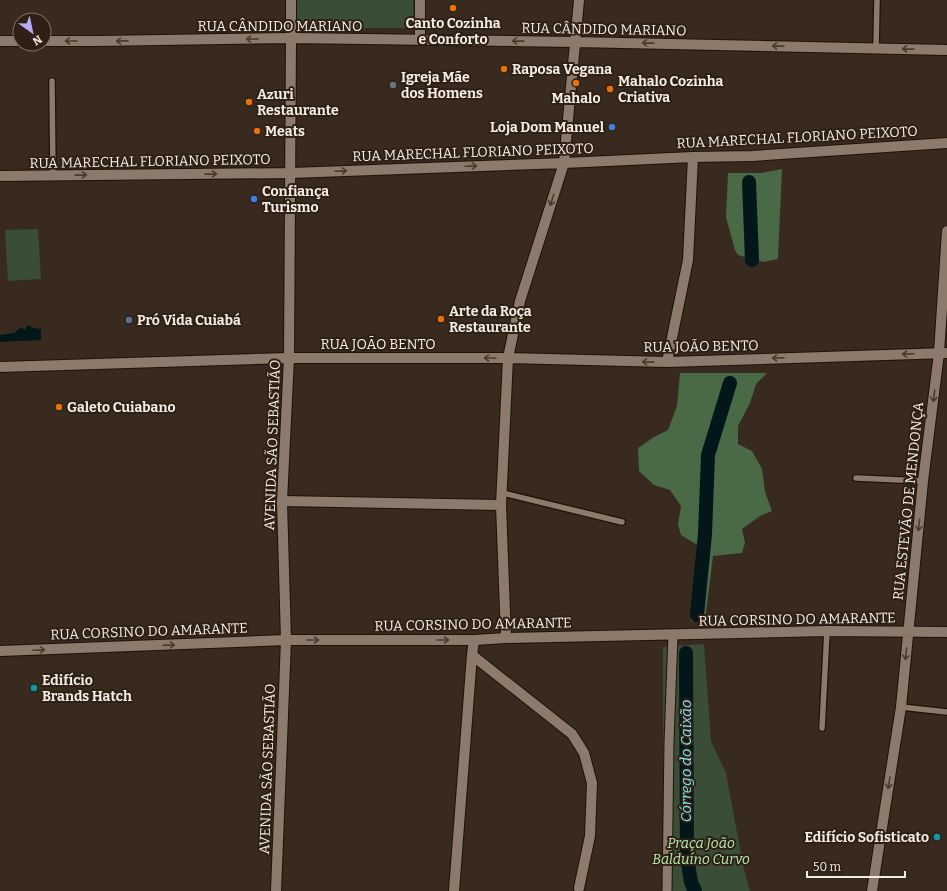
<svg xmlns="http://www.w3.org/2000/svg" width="947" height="891" font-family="Bitter,serif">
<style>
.green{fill:#394d37}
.forest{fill:#4a6946}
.water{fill:#031619}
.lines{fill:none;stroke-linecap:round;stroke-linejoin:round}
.canal{stroke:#031619;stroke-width:14}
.service-casing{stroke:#1f1207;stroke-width:8}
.pedestrian-casing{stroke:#1f1207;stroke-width:11}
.minor-casing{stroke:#1f1207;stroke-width:12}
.tertiary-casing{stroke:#1f1207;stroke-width:12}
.service{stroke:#8c7b6d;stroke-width:5.5}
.pedestrian{stroke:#8c7b6d;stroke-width:9}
.minor{stroke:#8c7b6d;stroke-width:10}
.tertiary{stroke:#8c7b6d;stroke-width:10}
.oneway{stroke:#4a3b2f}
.food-dot{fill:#e8710a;stroke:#2e2015;stroke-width:1.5}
.worship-dot{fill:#6b7280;stroke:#2e2015;stroke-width:1.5}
.shop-dot{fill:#3f7fe0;stroke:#2e2015;stroke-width:1.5}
.service-dot{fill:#5c6f8a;stroke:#2e2015;stroke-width:1.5}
.culture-dot{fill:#0f9aa8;stroke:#2e2015;stroke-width:1.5}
.labels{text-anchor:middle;stroke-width:4;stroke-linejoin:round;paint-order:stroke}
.poi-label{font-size:14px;font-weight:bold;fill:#f4ebe3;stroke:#2e2015;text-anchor:start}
.street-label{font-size:14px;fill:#f4ebe3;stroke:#2e2015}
.park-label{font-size:14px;font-style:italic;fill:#b5eab0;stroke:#2e2015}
.water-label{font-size:15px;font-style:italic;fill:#81e6f4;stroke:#2e2015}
</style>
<rect width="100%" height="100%" fill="#382a1e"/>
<!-- green -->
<path class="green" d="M 295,0 L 413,0 C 413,10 416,23 406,28 L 302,28 C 292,23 295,10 295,0 Z
M 38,229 L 41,279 L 8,281 L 5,230 Z
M 704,644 L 711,741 L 726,773 L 744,870 L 750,891 L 663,891 L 663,647 Z"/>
<!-- forest -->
<path class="forest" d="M 782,169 L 778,259 L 763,262 L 738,255 L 735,250 L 726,217 L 728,173 L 761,173 Z
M 680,373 L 767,373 L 756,384 L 750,403 L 738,426 L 738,444 L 752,451 L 762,469 L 765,492 L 772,511 L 760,516 L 742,529 L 745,543 L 742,553 L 713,556 L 705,621 L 691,621 L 699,546 L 681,535 L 678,524 L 681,506 L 670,490 L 654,485 L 639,471 L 638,448 L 654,437 L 668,430 L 677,406 Z"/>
<!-- water -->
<path class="water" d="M 28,325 L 33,328 L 41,329 L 41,340 L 0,342 L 0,335 L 14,333 L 21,327 L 25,330 Z"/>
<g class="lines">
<!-- canal -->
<path class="canal" d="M 749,182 L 752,260
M 697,615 L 705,534 L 708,455 L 730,383
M 686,653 L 687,858 L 691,882 L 695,891"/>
<!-- service casing -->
<g class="service-casing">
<path id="service" d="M 876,49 L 877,0
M 52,81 L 53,176
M 856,478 L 923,481
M 503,493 L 622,522
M 901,707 L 947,712
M 822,728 L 827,631"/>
</g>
<!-- pedestrian casing -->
<g class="pedestrian-casing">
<path id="pedestrian" d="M 667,891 L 669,742 L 673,635"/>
</g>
<!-- minor casing -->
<g class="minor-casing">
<path id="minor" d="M 420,40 L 420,0
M 0,41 L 20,41
M 44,41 L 97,41 L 291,38 L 576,42 L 947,50
M 0,176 L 291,173 L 564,163 L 693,157 L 752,156 L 947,143
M 667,362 L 688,260 L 693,157
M 0,367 L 289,358 L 508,358 L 667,362 L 947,353
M 282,501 L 501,505
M 506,638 L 501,505 L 508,358 L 520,301 L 564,163 L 579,0
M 472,655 L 572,734 L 584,753 L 592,783 L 590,836 L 579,888
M 454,891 L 472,655 L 474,640"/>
</g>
<!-- tertiary casing -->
<g class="tertiary-casing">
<path id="tertiary" d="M 0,651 L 286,640 L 474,640 L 506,638 L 827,631 L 947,632
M 276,891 L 286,640 L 282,501 L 289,358 L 291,38 L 291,0
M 872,891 L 901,707 L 923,481 L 939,353 L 947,231"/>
</g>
<!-- service -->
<use href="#service" class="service"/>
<!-- pedestrian -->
<use href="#pedestrian" class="pedestrian"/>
<!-- minor -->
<use href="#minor" class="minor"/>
<!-- tertiary -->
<use href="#tertiary" class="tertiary"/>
</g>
<!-- one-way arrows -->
<defs><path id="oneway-shaft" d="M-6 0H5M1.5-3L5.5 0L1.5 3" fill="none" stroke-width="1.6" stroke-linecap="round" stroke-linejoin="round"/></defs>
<g class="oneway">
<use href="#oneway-shaft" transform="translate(252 39) rotate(179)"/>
<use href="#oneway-shaft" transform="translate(71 41) rotate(-180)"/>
<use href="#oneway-shaft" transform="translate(122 41) rotate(179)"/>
<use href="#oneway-shaft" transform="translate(518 41) rotate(-179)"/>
<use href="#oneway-shaft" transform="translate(648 43) rotate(-179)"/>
<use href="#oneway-shaft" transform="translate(778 46) rotate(-179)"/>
<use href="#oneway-shaft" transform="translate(908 49) rotate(-179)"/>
<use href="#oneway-shaft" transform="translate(471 166) rotate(-2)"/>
<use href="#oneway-shaft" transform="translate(341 171) rotate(-2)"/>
<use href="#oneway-shaft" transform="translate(211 174) rotate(-1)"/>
<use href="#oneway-shaft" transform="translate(81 175) rotate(-1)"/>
<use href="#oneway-shaft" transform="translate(552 200) rotate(108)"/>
<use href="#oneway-shaft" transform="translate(908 354) rotate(178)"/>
<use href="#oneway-shaft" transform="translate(490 358) rotate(180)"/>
<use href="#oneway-shaft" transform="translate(778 358) rotate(178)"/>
<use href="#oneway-shaft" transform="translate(648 362) rotate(-179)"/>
<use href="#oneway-shaft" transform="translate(934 396) rotate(97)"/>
<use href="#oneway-shaft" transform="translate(919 525) rotate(96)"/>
<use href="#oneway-shaft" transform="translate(313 640)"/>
<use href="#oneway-shaft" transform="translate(443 640)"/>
<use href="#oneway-shaft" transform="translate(169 645) rotate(-2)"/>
<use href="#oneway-shaft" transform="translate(39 650) rotate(-2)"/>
<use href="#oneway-shaft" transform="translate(906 654) rotate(96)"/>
<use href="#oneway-shaft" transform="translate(889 783) rotate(99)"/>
</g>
<!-- markers -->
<g class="food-dot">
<circle cx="453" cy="8" r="4"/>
<circle cx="504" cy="69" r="4"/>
<circle cx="576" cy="83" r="4"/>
<circle cx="610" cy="89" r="4"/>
<circle cx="249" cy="102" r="4"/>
<circle cx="257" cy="131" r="4"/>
<circle cx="441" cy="319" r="4"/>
<circle cx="59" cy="407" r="4"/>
</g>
<circle class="worship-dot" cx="393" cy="85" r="4"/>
<g class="shop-dot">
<circle cx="612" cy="127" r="4"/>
<circle cx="254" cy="199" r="4"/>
</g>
<circle class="service-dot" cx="129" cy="320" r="4"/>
<g class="culture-dot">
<circle cx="34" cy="688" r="4"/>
<circle cx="937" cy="837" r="4"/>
</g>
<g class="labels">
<!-- poi labels -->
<g class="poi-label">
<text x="453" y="28" text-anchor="middle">Canto Cozinha<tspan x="453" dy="16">e Conforto</tspan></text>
<text x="512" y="74">Raposa Vegana</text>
<text x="401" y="82">Igreja Mãe<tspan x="401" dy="16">dos Homens</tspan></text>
<text x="618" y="86">Mahalo Cozinha<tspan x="618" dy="16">Criativa</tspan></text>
<text x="257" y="99">Azuri<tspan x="257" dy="16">Restaurante</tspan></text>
<text x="576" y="103" text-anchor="middle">Mahalo</text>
<text x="604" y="132" text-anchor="end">Loja Dom Manuel</text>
<text x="265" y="136">Meats</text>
<text x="262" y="196">Confiança<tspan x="262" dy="16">Turismo</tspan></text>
<text x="449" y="316">Arte da Roça<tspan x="449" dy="16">Restaurante</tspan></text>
<text x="137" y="325">Pró Vida Cuiabá</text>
<text x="67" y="412">Galeto Cuiabano</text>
<text x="42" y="685">Edifício<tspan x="42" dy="16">Brands Hatch</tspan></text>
<text x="929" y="842" text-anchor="end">Edifício Sofisticato</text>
</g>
<!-- street labels -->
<g class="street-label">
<text x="280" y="31">RUA CÂNDIDO MARIANO</text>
<text transform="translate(604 29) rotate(1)" y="5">RUA CÂNDIDO MARIANO</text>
<text transform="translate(797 137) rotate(-3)" y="5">RUA MARECHAL FLORIANO PEIXOTO</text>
<text transform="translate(473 152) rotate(-2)" y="5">RUA MARECHAL FLORIANO PEIXOTO</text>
<text transform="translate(150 161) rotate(-1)" y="5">RUA MARECHAL FLORIANO PEIXOTO</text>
<text x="378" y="349">RUA JOÃO BENTO</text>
<text transform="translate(701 346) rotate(-1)" y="5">RUA JOÃO BENTO</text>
<text transform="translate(272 445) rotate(-88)" y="5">AVENIDA SÃO SEBASTIÃO</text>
<text transform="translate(908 501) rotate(-84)" y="5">RUA ESTEVÃO DE MENDONÇA</text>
<text transform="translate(797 619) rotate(-1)" y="5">RUA CORSINO DO AMARANTE</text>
<text transform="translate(473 624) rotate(-1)" y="5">RUA CORSINO DO AMARANTE</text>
<text transform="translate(149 631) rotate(-2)" y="5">RUA CORSINO DO AMARANTE</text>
<text transform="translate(267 769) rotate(-88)" y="5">AVENIDA SÃO SEBASTIÃO</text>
</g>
<!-- park labels -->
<g class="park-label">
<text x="701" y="848">Praça João<tspan x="701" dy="16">Balduíno Curvo</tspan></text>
</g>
<!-- water labels -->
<g class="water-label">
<text transform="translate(686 761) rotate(-90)" y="5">Córrego do Caixão</text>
</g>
</g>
<!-- north arrow -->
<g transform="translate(32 32) rotate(147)"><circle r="19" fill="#2e2015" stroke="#7d7167"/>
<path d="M0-3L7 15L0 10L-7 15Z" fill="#bea9f5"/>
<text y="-6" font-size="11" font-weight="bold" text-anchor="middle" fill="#f4ebe3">N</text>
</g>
<!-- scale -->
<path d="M807 871v6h98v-6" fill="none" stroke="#f4ebe3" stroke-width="2"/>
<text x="813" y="871" font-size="12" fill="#f4ebe3" stroke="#2e2015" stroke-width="3" paint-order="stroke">50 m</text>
</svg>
